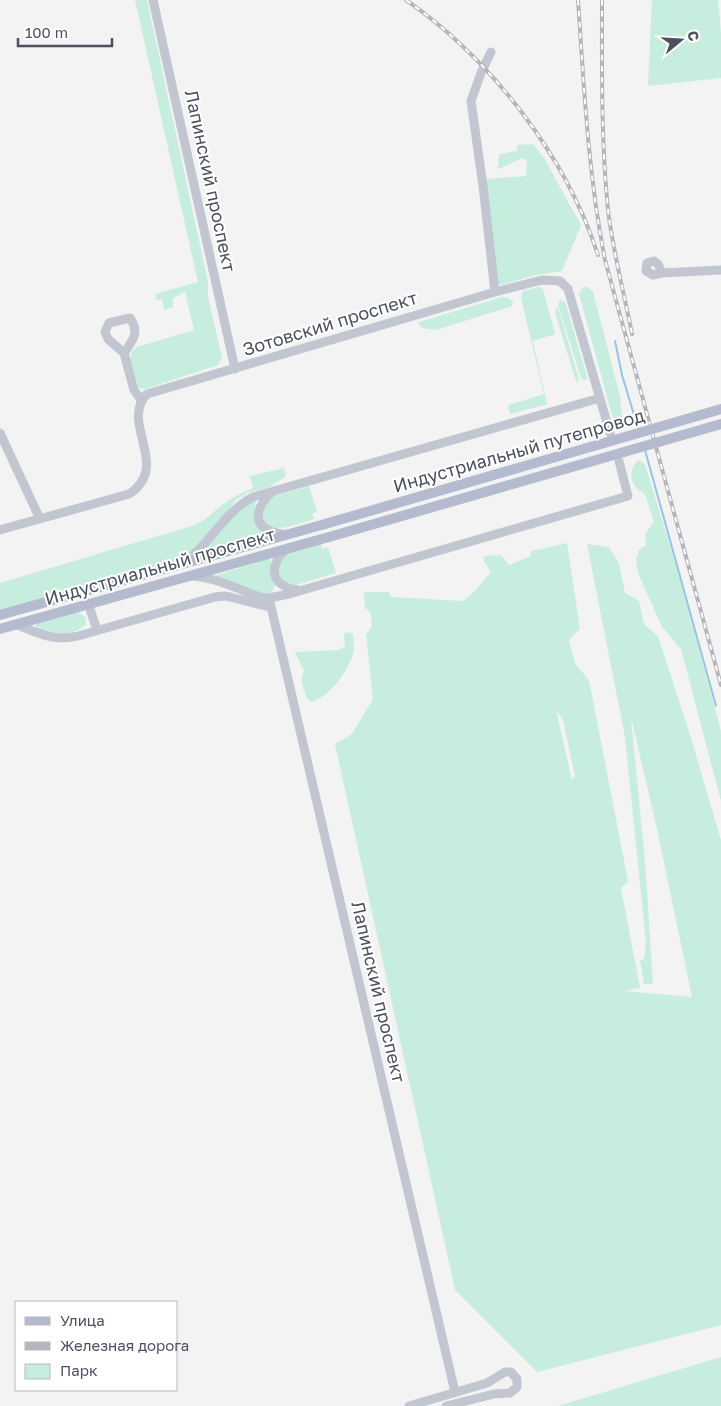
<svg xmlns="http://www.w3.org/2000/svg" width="721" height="1406" font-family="'Golos Text',sans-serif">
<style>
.green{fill:#c6edde;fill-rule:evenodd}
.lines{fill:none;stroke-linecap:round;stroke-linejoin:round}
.stream{stroke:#97c3e6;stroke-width:2}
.minor{stroke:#c2c6d0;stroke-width:9}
.major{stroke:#b5bbce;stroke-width:10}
.rail-casing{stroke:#b5b6bc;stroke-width:4}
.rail{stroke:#fff;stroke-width:2;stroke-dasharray:5.5;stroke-linecap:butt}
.major-bridge{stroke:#b5bbce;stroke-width:10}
.labels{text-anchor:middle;stroke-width:4;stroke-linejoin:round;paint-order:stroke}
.street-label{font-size:18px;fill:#4b515f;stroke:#fff}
</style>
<rect width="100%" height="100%" fill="#f4f3f3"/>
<!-- green -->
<path class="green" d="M 135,0 L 147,0 L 208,282 L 208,296 L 222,358 L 218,365 L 145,389 L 140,388 L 138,386 L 130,359 L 132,351 L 137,347 L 194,330 L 185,292 L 173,298 L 173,307 L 164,310 L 162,299 L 156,300 L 155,294 L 198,282 Z
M 652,0 L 718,0 L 721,33 L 721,78 L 648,86 Z
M 533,144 L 544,158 L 581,225 L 562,271 L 536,275 L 501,285 L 496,283 L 485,179 L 526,176 L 527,161 L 523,158 L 498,169 L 499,154 L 517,151 L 517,145 Z
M 539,287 L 543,289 L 555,334 L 533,341 L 547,404 L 511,414 L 508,409 L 509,405 L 544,394 L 521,298 L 523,291 Z
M 583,287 L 588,287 L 593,292 L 620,396 L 622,417 L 620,421 L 615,421 L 612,415 L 579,294 Z
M 502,297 L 509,298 L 513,302 L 512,306 L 436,330 L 422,328 L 419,324 L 419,322 Z
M 560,300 L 564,301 L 566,304 L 587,377 L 586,380 L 583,380 L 581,378 L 558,305 Z
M 556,307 L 559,311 L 579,379 L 578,383 L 575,379 L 555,312 Z
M 638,460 L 644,463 L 647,471 L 678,572 L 721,731 L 721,801 L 681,649 L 662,627 L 638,573 L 636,559 L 639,550 L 646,545 L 645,534 L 654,522 L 645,494 C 630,487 627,472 638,460 Z
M 284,468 L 286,476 L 270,487 L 247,493 L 236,500 L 197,549 L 188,557 L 0,610 L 0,583 L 195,525 C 208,519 210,514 221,506 C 231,498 241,493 253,488 L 250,476 Z
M 309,486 L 317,512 L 312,514 L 314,519 C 302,522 269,538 263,519 C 262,516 262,511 262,507 L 271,497 Z
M 256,500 L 254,517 L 263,532 L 262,534 L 208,550 L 207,547 L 236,510 Z
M 321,543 L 322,549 L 328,547 L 336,573 L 296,585 C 290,585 283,582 280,576 C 269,553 307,547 321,543 Z
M 567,543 L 580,629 L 569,640 L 575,664 L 589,680 L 628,881 L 621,888 L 640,988 L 623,991 L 692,997 L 657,829 L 631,717 L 645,861 L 653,984 L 644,984 L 640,960 L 644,959 L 646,943 L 625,737 L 587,544 L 609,547 L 619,563 L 625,593 L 639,601 L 644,624 L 658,636 L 691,738 L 721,840 L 721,1325 L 537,1372 L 455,1290 L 335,744 L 352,734 L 373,699 L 366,635 L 372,626 L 370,611 L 365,608 L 364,592 L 389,592 L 391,597 L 463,601 L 475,591 L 491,572 L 483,560 L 484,556 L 501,555 L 509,565 L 531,556 L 531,551 ZM 556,710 L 563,720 L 575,776 L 572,780 Z
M 270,558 L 271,560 L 270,571 L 275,586 L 271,594 L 265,595 L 217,577 L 216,575 Z
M 78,612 L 86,618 L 86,624 C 71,639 53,634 35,629 L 36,624 Z
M 347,632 L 353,634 C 353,640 355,647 353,654 C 348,671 330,696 312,702 L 307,699 L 301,680 L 304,671 L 295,652 L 339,650 L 345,646 L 344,634 Z
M 721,1357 L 721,1406 L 558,1406 Z"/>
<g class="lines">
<!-- stream -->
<path class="stream" d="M 615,341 L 622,375 L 638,428
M 645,450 L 716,706"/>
<!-- minor -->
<path class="minor" d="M 153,0 L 235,369
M 491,52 L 481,73 L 471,101 L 483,186 L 495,292
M 662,273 L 658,264 L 654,261 L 647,263 L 646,271 L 653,275 L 662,273 L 721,270
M 124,353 C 133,340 140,333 130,318 L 109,323 L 105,332 L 108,339 L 124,353 L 134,390 L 141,400
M 0,433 L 40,519
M 272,492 C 262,501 250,518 266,529 C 271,532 279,533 285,535
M 0,530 L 129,494 C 172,466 119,423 147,394 L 495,292 L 542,280 L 560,281 L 568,289 L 610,433
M 288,548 C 267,564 270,587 298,590
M 185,562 C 211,543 224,512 253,497 L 600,398
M 193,576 C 218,578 239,590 263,598 L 269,598 L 289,594 L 628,496 L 619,461
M 269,598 L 455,1392
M 88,603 L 97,630
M 15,624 C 38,633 54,642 78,636 L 215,597 L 226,596 L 265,606 L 271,606
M 409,1406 L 487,1383 L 505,1372 L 511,1372 L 517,1379 L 517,1387 L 510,1393 L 494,1394 L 446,1406"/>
<!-- major -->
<path class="major" d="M 0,615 L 325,524
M 0,629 L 329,537"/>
<!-- rail casing -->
<g class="rail-casing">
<path id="rail" d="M 406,0 C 491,59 566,156 598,255
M 578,0 C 584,87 588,174 605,260 L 721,685
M 602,0 C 602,70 601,140 608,210 C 613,252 624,293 632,334"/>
</g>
<!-- rail -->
<use href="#rail" class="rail"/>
<!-- major-bridge -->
<path class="major-bridge" d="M 325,524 L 721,409
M 329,537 L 721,424"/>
</g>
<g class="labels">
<!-- street labels -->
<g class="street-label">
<text transform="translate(210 181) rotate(78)" y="6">Лапинский проспект</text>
<text transform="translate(330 324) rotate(-17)" y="6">Зотовский проспект</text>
<text transform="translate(519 451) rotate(-16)" y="6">Индустриальный путепровод</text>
<text transform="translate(160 567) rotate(-16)" y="6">Индустриальный проспект</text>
<text transform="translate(378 992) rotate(77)" y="6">Лапинский проспект</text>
</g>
</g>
<!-- legend -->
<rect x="15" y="1301" width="162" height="90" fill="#ffffff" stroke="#b7b9bf"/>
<rect x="25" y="1317" width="25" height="8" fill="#b5bbce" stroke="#b7b9bf"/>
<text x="60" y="1326" font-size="15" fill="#4b515f">Улица</text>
<rect x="25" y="1342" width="25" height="8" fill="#b5b6bc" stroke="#b7b9bf"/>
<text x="60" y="1351" font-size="15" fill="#4b515f">Железная дорога</text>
<rect x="25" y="1364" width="25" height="15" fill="#c6edde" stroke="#b7b9bf"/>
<text x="60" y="1376" font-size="15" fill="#4b515f">Парк</text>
<!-- north arrow -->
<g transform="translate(681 40) rotate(72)" stroke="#ffffff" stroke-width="4" paint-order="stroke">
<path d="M0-4L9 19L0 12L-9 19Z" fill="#4b515f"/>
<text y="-8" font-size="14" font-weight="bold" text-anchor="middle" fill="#4b515f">С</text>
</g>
<!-- scale -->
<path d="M18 38v8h94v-8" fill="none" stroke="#4b515f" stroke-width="2.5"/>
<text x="25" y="38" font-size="15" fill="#4b515f" stroke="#ffffff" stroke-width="4" paint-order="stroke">100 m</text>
</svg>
